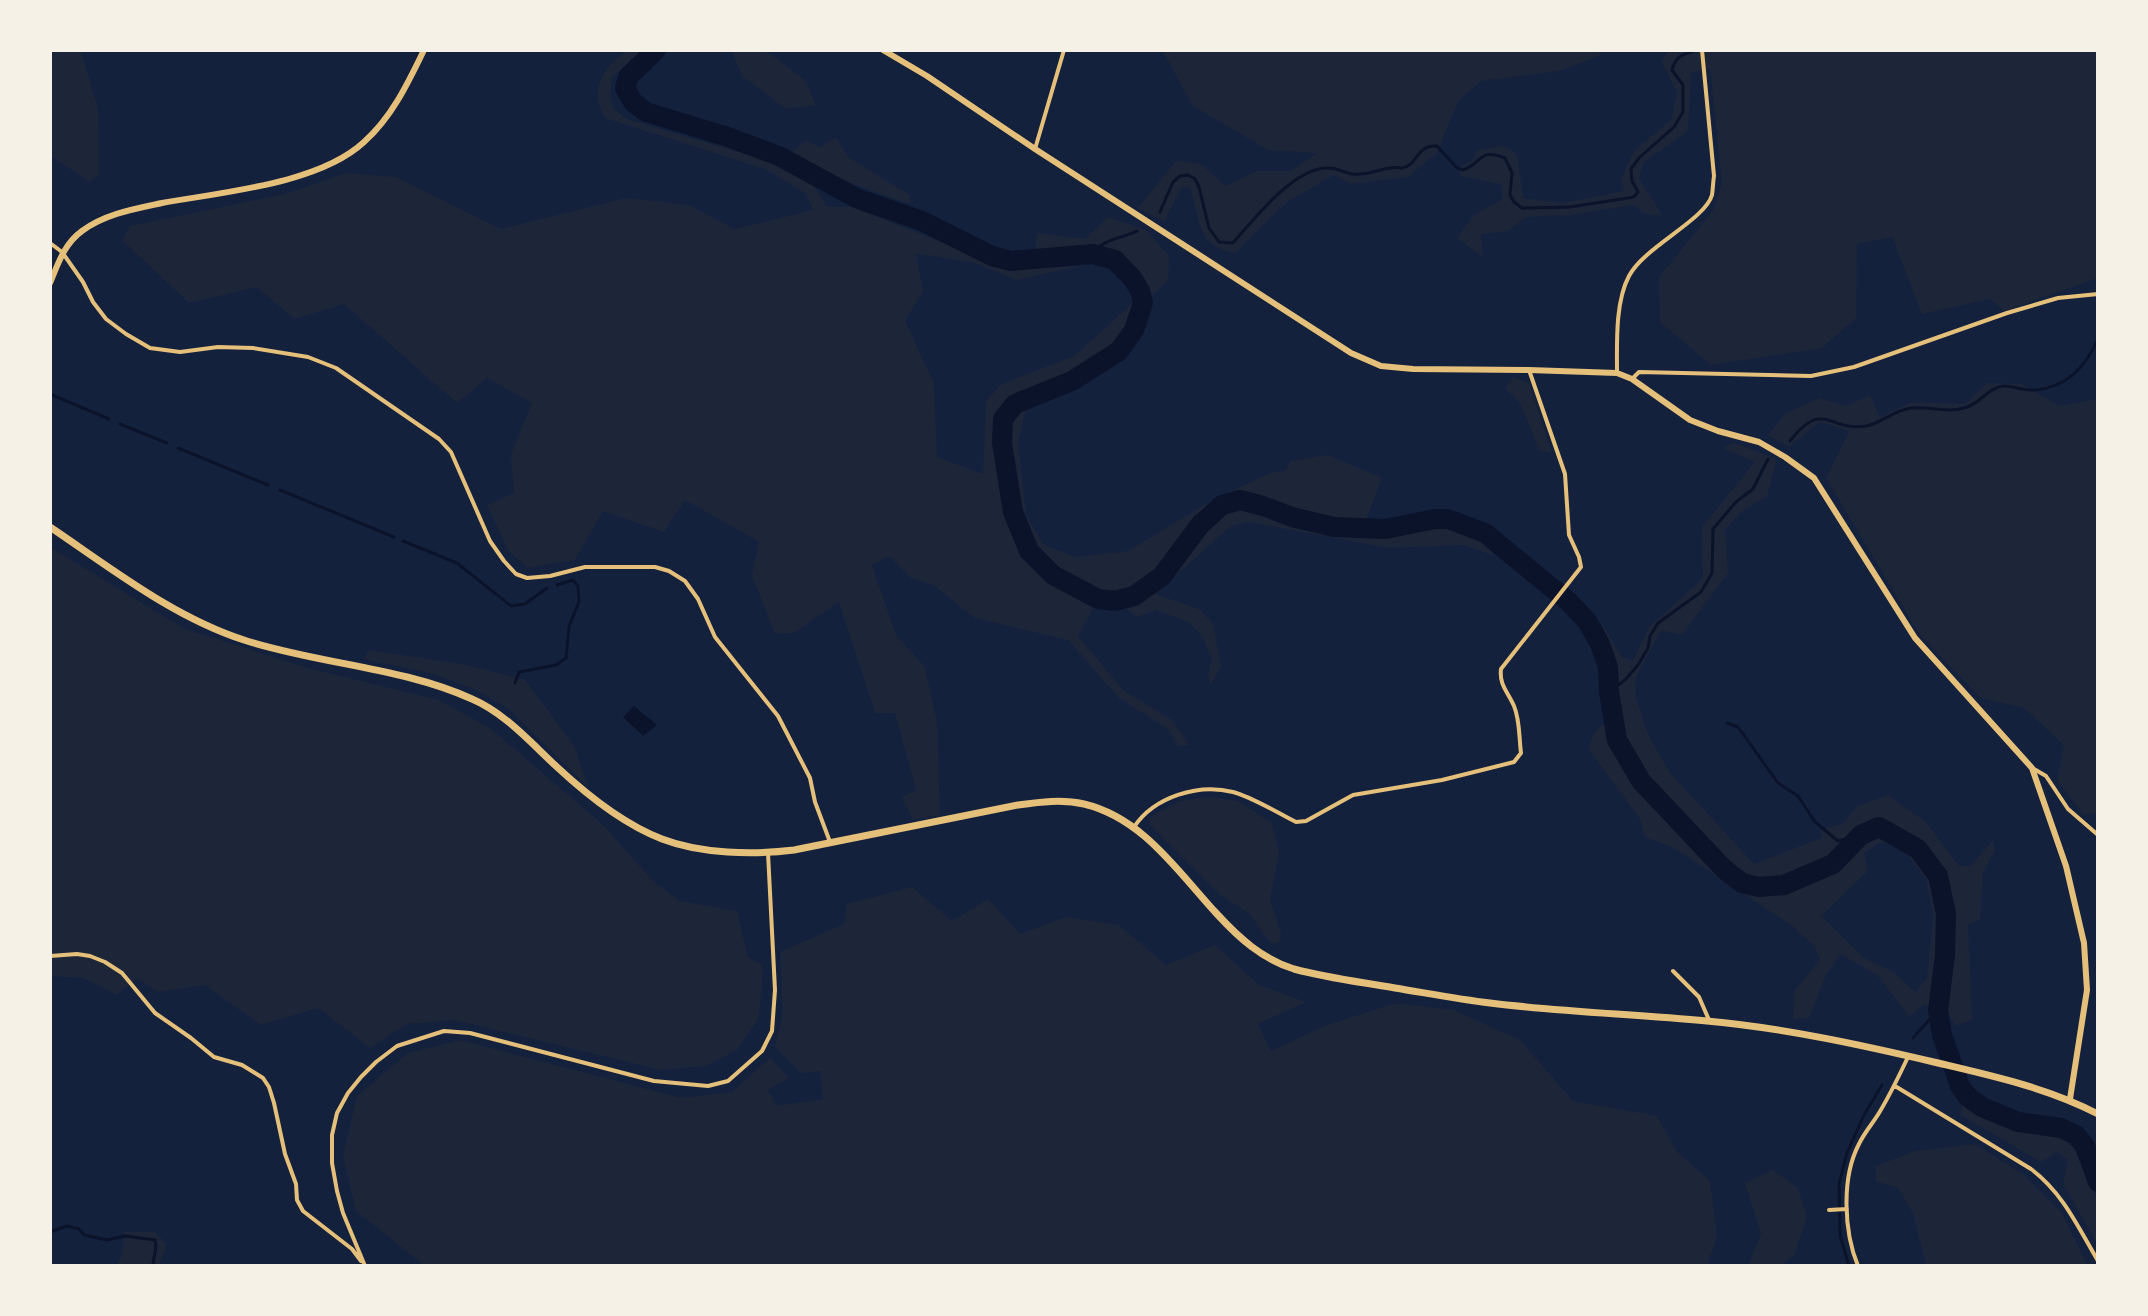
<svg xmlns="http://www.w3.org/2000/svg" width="2148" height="1316" font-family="Arial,sans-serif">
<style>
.green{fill:#1d2539;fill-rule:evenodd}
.water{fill:#0b132b}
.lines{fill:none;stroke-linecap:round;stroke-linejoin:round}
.stream{stroke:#0b132b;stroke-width:3}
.river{stroke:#0b132b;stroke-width:20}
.minor{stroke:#e5c07b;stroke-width:4}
.tertiary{stroke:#e5c07b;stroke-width:6}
.secondary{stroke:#e5c07b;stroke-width:6}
.trunk{stroke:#e5c07b;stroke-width:7}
</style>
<rect width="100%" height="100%" fill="#14213d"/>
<!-- green -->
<path class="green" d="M 50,50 L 79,50 L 82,54 L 98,109 L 99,175 L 89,182 L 50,155 Z
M 628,50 L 642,50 L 612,77 L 610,95 L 613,108 L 627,119 L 762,159 L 812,183 L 827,207 L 852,207 L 1012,270 L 1034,264 L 1037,233 L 1085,239 L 1108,217 L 1146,230 L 1169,256 L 1168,281 L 1145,302 L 1113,360 L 1055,392 L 1027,404 L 1018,443 L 1026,515 L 1044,545 L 1076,557 L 1128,551 L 1211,501 L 1270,473 L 1285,471 L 1291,461 L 1328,455 L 1382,478 L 1366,520 L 1368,533 L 1413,533 L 1448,524 L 1483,538 L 1495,556 L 1464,545 L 1389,548 L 1249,522 L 1231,526 L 1155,594 L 1199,609 L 1213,624 L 1221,667 L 1210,685 L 1208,676 L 1212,658 L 1201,634 L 1188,622 L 1156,610 L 1137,617 L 1125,608 L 1092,609 L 1078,636 L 1123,690 L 1172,720 L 1189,745 L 1178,746 L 1168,729 L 1119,698 L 1068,640 L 975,618 L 933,585 L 911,578 L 889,556 L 872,565 L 896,635 L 925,667 L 937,722 L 940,815 L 913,820 L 902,797 L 916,790 L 895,713 L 875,713 L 839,602 L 794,633 L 775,634 L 752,575 L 759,542 L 685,500 L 664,532 L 603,511 L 575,560 L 528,568 L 508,550 L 487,505 L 514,493 L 511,454 L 532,403 L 487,378 L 457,403 L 344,304 L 294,319 L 257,287 L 189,303 L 122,240 L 130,226 L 285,194 L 346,173 L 396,177 L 501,229 L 626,198 L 689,205 L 735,229 L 813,210 L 805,193 L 765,169 L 605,118 C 589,89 602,68 628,50 ZM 916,253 L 975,263 L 1016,280 L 1095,263 L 1116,271 L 1131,290 L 1132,304 L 1074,356 L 1002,384 L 986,401 L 983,474 L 937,457 L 934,383 L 905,321 L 923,291 Z
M 739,50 L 761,50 L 772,55 L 805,80 L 816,105 L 786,109 L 742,76 L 732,52 Z
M 1162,50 L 1601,50 L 1599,56 L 1559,71 L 1481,81 L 1458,101 L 1437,153 L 1408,177 L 1350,184 L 1334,175 L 1287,202 L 1235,253 C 1197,248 1200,219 1190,188 L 1182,187 L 1164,222 L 1138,208 L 1176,161 L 1201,164 L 1225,186 L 1257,171 L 1291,171 L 1317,153 L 1268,150 L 1193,106 Z
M 1670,50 L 2098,50 L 2098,278 L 2004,311 L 1990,299 L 1922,314 L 1892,237 L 1857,244 L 1856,318 L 1822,348 L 1711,365 L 1660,322 L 1659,277 L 1713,211 L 1722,184 L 1710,69 L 1691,73 L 1688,131 L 1643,163 L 1639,179 L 1663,216 L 1643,213 L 1634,205 L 1570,215 L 1526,217 L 1508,231 L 1481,234 L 1483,258 L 1457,238 L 1474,215 L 1503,199 L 1501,184 L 1460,176 L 1458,167 L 1472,161 L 1477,150 L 1504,146 L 1517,154 L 1523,198 L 1563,203 L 1624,191 L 1621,180 L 1633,152 L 1671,120 L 1677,92 L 1661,61 Z
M 836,137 L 848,157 L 910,195 L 910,204 C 868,190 829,176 792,152 L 806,140 L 820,147 Z
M 1513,377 L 1529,383 L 1552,453 L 1540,451 L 1520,403 L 1505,388 Z
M 1987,383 L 2021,384 L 2060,406 L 2098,399 L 2098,813 L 2084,815 L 2057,780 L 2064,745 L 2024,708 L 1981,698 L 1920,635 L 1826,478 L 1849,431 L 1820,422 L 1789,447 L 1768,435 L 1786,413 L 1819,398 L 1846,406 L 1870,395 L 1880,417 L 1912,402 L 1965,404 Z
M 1734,443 L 1777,459 L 1767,496 L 1741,512 L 1725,530 L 1728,573 L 1682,635 L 1661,630 L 1635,679 L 1636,698 L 1648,735 L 1670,773 L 1754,864 L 1821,838 L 1821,829 L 1842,824 L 1858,806 L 1888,795 L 1926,822 L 1959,866 L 1970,866 L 1993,841 L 1995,850 L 1983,873 L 1980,919 L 1968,925 L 1972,1020 L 1956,1026 L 1944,1008 L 1924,1005 L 1909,1016 L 1877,975 L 1840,954 L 1826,975 L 1809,1018 L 1793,1019 L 1795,990 L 1820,960 L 1814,946 L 1790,924 L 1672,847 L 1645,837 L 1640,819 L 1589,750 C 1593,727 1601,726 1620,716 L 1616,695 L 1619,673 L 1599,629 L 1604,627 L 1621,656 L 1633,661 L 1649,627 L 1703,578 L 1702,527 L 1755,462 L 1722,448 ZM 1880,843 L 1901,846 L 1926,879 L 1933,915 L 1927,978 L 1915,992 L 1894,972 L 1864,958 L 1821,916 L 1868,871 L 1864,853 Z
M 50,547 L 185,629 L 308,668 L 439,700 L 490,728 L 602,824 L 655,883 L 680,901 L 737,911 L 748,957 L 763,965 L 759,1018 L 737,1050 L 706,1066 L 661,1070 L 454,1020 L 407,1024 L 370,1048 L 318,1008 L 261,1025 L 205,985 L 158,992 L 137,978 L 117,995 L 84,978 L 50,976 Z
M 369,650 L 467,665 L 525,680 L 574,746 L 588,787 L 509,709 L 476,690 L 434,674 L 364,659 Z
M 1207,797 L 1238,801 L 1272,823 L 1279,852 L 1270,900 L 1281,934 L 1280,941 L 1275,944 L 1269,942 L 1250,914 L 1220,895 L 1149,824 L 1151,816 L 1180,801 Z
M 912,887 L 952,921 L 988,899 L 1020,934 L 1066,917 L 1119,925 L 1166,965 L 1215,945 L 1259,985 L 1306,1002 L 1258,1024 L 1271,1051 L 1327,1025 L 1396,1003 L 1454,1010 L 1520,1040 L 1573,1101 L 1657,1116 L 1677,1152 L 1710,1181 L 1717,1236 L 1708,1264 L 1690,1266 L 425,1266 L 356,1211 L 343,1156 L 357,1096 L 408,1053 L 461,1040 L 681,1098 L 732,1092 L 770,1058 L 789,1078 L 768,1090 L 777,1106 L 823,1099 L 820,1071 L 801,1073 L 775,1047 L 783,1012 L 780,952 L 844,924 L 847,904 Z
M 1962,1103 L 2013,1128 L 2053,1133 L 2073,1147 L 2098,1201 L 2098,1245 L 2063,1184 L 2068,1160 L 2057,1152 L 2041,1162 L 1960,1115 Z
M 1975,1144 L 2024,1175 L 2062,1213 L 2088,1266 L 1926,1265 L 1913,1213 L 1898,1188 L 1876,1181 L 1876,1166 L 1915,1151 Z
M 1773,1170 L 1798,1188 L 1807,1217 L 1794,1256 L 1779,1266 L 1748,1266 L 1761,1234 L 1745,1183 Z
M 124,1232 L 155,1232 L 167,1245 L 159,1266 L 116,1266 L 122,1255 Z"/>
<!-- water -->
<path class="water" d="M 634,706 L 657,725 L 643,736 L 623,717 Z"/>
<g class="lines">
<!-- stream -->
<path class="stream" d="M 1160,212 L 1173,182 L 1180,176 L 1188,175 L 1195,179 L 1199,187 L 1209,228 L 1219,242 L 1233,243 C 1253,220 1295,166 1329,168 C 1337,168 1345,173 1353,174 C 1365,176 1377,170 1390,168 C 1394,167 1398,168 1402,168 C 1419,165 1415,145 1437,146 L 1457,168 L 1463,170 C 1484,162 1478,148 1505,158 L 1512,173 L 1510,195 L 1514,202 L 1522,208 L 1570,207 L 1634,197 L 1638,192 L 1632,181 L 1631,169 L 1639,158 L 1674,127 L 1683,112 L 1683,85 L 1672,70 C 1676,55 1683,55 1696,50
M 1093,254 C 1104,238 1121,239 1137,231
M 50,394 L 109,419
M 120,424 L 167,443
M 1790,441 C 1824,398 1828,432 1866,426 C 1882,423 1894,410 1911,408 C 1930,406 1948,414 1967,407 C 1980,403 1989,387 2004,386 C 2014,386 2024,391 2035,390 C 2066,388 2086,366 2098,339
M 178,448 L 268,485
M 280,490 L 394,537
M 403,541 L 457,563 L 511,606 L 525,604 L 547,588
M 515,683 L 519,672 L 556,665 L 566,658 L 569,626 L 579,602 L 578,586 L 573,580 L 557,585
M 1609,692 L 1626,679 L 1638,665 L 1648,648 L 1650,636 L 1658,623 L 1701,592 L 1712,573 L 1713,529 L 1736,502 L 1753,489 L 1768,459
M 1727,723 L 1738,727 L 1778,783 L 1798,796 L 1815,822 L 1838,841 L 1861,835
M 1913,1038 L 1938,1010
M 50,1232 L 67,1226 L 79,1229 L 84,1235 L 107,1240 L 125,1236 L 155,1240 C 158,1250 153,1256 153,1266
M 1849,1266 L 1840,1235 L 1839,1184 L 1847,1153 L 1864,1115 L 1882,1085"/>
<!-- river -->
<path class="river" d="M 656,50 L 628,77 L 625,88 L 633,102 L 646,112 L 728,137 L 779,156 L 856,198 L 922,221 L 992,256 L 1011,261 L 1093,254 L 1115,260 L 1133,279 L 1140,291 L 1143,302 L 1141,309 L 1134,330 L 1119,351 L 1072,381 L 1015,404 L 1003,419 L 1002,443 L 1013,512 L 1029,551 L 1053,575 L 1098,599 L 1115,601 L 1134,596 L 1162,576 L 1200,525 L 1222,505 L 1240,500 L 1263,506 L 1292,517 L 1334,527 L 1385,529 L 1435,519 L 1448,519 L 1485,533 L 1568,601 L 1587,621 L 1600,644 L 1608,667 L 1609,692 L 1617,740 L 1641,781 L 1724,869 L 1742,883 L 1759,887 L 1784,885 L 1833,864 L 1861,835 L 1879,827 L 1918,849 L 1938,876 L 1946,914 L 1945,955 L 1938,1010 L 1942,1035 L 1960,1086 L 1968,1097 L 1982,1107 L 2018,1122 L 2061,1128 L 2076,1135 L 2085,1146 L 2098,1182"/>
<!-- minor -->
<path class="minor" d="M 1035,149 L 1064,50
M 50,243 L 62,252 L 83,282 L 93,302 L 106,319 L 126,334 L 150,348 L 180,352 L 218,347 L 253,348 L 308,357 L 336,368 L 439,439 L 451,452 L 490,541 L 504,561 L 516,574 L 527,578 L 550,576 L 585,567 L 655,567 L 669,571 L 685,581 L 698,599 L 715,637 L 778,716 L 810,778 L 815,802 L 830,842
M 1617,373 C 1617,344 1615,302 1629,276 C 1644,247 1705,220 1712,195 C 1713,189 1713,182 1714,176 L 1702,50
M 1632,379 L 1639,372 L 1811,376 L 1854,367 L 2007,313 L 2058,298 L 2098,294
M 2034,769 L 2046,776 L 2068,809 L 2098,835
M 1134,827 C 1154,797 1198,783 1233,792 C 1252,797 1278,813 1296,822 L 1306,821 L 1353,795 L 1442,780 L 1514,762 L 1521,753 C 1519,738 1520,720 1514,706 C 1508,692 1499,685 1501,669 L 1581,567 L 1579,557 L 1569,535 L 1565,474 L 1529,370
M 50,956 L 77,954 L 90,956 L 105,962 L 122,973 L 155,1013 L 191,1038 L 214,1057 L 242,1065 L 263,1078 L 269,1087 L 274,1103 L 285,1154 L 296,1184 L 297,1200 L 303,1211 L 352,1249 L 361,1261
M 1673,971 L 1699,997 L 1709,1020
M 1895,1086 L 2031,1169 C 2063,1193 2078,1227 2098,1261
M 1829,1210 L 1847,1209
M 365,1266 L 343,1213 L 337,1191 L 332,1163 L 332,1135 L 337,1113 L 348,1093 L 361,1077 L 376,1062 L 397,1046 L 444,1031 L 470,1033 L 654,1081 L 708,1086 L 728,1081 L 762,1051 L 772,1031 L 775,990 L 768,853
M 1858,1266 C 1844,1232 1841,1178 1859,1144 C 1864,1133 1873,1123 1879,1113 C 1890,1095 1899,1076 1908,1057"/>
<!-- tertiary -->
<path class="tertiary" d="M 50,283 C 58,264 64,244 82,231 C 105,214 134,209 162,203 C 222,192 319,184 364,142 C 392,117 408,83 424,50"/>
<!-- secondary -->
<path class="secondary" d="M 883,50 L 927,76 L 1035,149 L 1351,353 L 1381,366 L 1413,369 L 1529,370 L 1617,373 L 1632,379 L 1690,420 L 1718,431 L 1759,442 L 1785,457 L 1814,478 L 1915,638 L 2032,768 L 2066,866 L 2084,943 L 2087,990 L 2070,1099"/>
<!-- trunk -->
<path class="trunk" d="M 50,527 C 111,568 173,617 244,640 C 318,664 402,667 472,699 C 505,713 531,743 557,767 C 587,795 623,824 662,839 C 701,854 753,855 794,850 L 1018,805 C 1040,802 1062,799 1084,804 C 1143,818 1178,872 1217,914 C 1239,938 1262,959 1294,969 C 1327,978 1361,982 1395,988 C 1426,993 1458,999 1490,1003 C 1562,1012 1635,1014 1707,1021 C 1784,1028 1862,1045 1938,1063 C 1993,1076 2048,1088 2098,1114"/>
</g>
<!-- border -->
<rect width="2148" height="1316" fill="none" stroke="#f6f1e7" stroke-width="104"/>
</svg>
